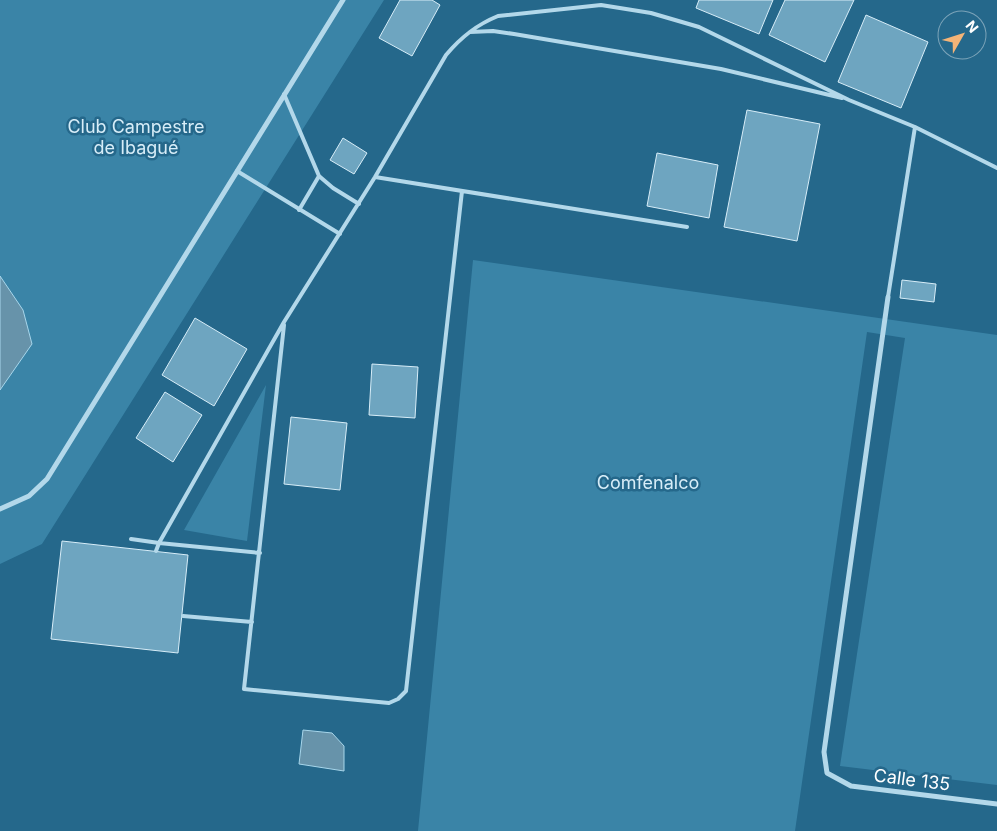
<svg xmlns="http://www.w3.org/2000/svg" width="997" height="831" font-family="Inter,sans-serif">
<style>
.green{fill:#3a84a7}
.water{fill:#6793aa;stroke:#a7d6eb}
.building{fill:#6ea5c0;stroke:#d7edf8}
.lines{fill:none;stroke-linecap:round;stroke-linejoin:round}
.service{stroke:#b3d8ea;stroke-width:4}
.minor{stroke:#b3d8ea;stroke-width:5}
.labels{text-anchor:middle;stroke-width:5;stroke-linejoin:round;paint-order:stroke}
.park-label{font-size:18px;fill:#d7edf8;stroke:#25688b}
.street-label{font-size:18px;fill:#fff;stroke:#25688b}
</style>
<rect width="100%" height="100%" fill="#25688b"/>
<!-- green -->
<path class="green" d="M 0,0 L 384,0 L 42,544 L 0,564 Z
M 473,260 L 997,335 L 997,785 L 840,766 L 905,338 L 867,332 L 795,831 L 418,831 Z
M 266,385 L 247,541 L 184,530 Z"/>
<!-- water -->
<path class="water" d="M 0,276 L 23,310 L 32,344 L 0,390 Z
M 303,730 L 332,733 L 344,746 L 344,771 L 299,764 Z"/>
<!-- building -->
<path class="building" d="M 400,0 L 432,0 L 440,5 L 412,56 L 379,38 Z
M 699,0 L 773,0 L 759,34 L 696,8 Z
M 785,0 L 854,0 L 825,62 L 769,35 Z
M 866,15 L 928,42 L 901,108 L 838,82 Z
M 747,110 L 820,124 L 797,241 L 724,227 Z
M 343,138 L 367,153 L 354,174 L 330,160 Z
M 657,153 L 718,165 L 709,218 L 647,206 Z
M 902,280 L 936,284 L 934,302 L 900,298 Z
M 195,318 L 247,349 L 214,406 L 162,375 Z
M 372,364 L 418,367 L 415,418 L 369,415 Z
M 165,392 L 202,415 L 173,462 L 136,438 Z
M 291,417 L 347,423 L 340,490 L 284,484 Z
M 62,541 L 188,555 L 178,653 L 51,639 Z"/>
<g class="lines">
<!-- service -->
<path class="service" d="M 470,32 L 493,31 L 514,34 L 721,69 L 842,98
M 284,94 L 319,176 L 333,188 L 359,204
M 237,171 L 340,234
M 375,177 L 687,227
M 299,210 L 319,176
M 888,297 L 915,127
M 284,325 L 244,689 L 389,703 L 398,699 L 406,691 L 462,191
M 131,539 L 159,543 L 156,551
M 260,553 L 159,543 L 284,322 L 375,177 L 446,55 C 461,37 476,25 498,16 L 601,5 L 651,13 L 699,27 L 849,100 L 915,127 L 997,168
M 183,616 L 252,622"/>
<!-- minor -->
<path class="minor" d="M 888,297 L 824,752 L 827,773 L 851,786 L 997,804
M 0,509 L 29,496 L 47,479 L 343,0"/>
</g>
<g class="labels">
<!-- park labels -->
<g class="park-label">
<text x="136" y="133">Club Campestre<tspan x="136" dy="21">de Ibagué</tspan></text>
<text x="648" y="489">Comfenalco</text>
</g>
<!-- street labels -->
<g class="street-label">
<text transform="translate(912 780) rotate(7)" y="6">Calle 135</text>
</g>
</g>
<!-- north arrow -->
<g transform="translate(962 35) rotate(51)"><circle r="24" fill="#25688b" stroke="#7ca4b9"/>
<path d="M0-4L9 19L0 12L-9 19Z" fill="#f4b477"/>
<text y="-8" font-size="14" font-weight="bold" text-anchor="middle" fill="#ffffff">N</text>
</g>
</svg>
